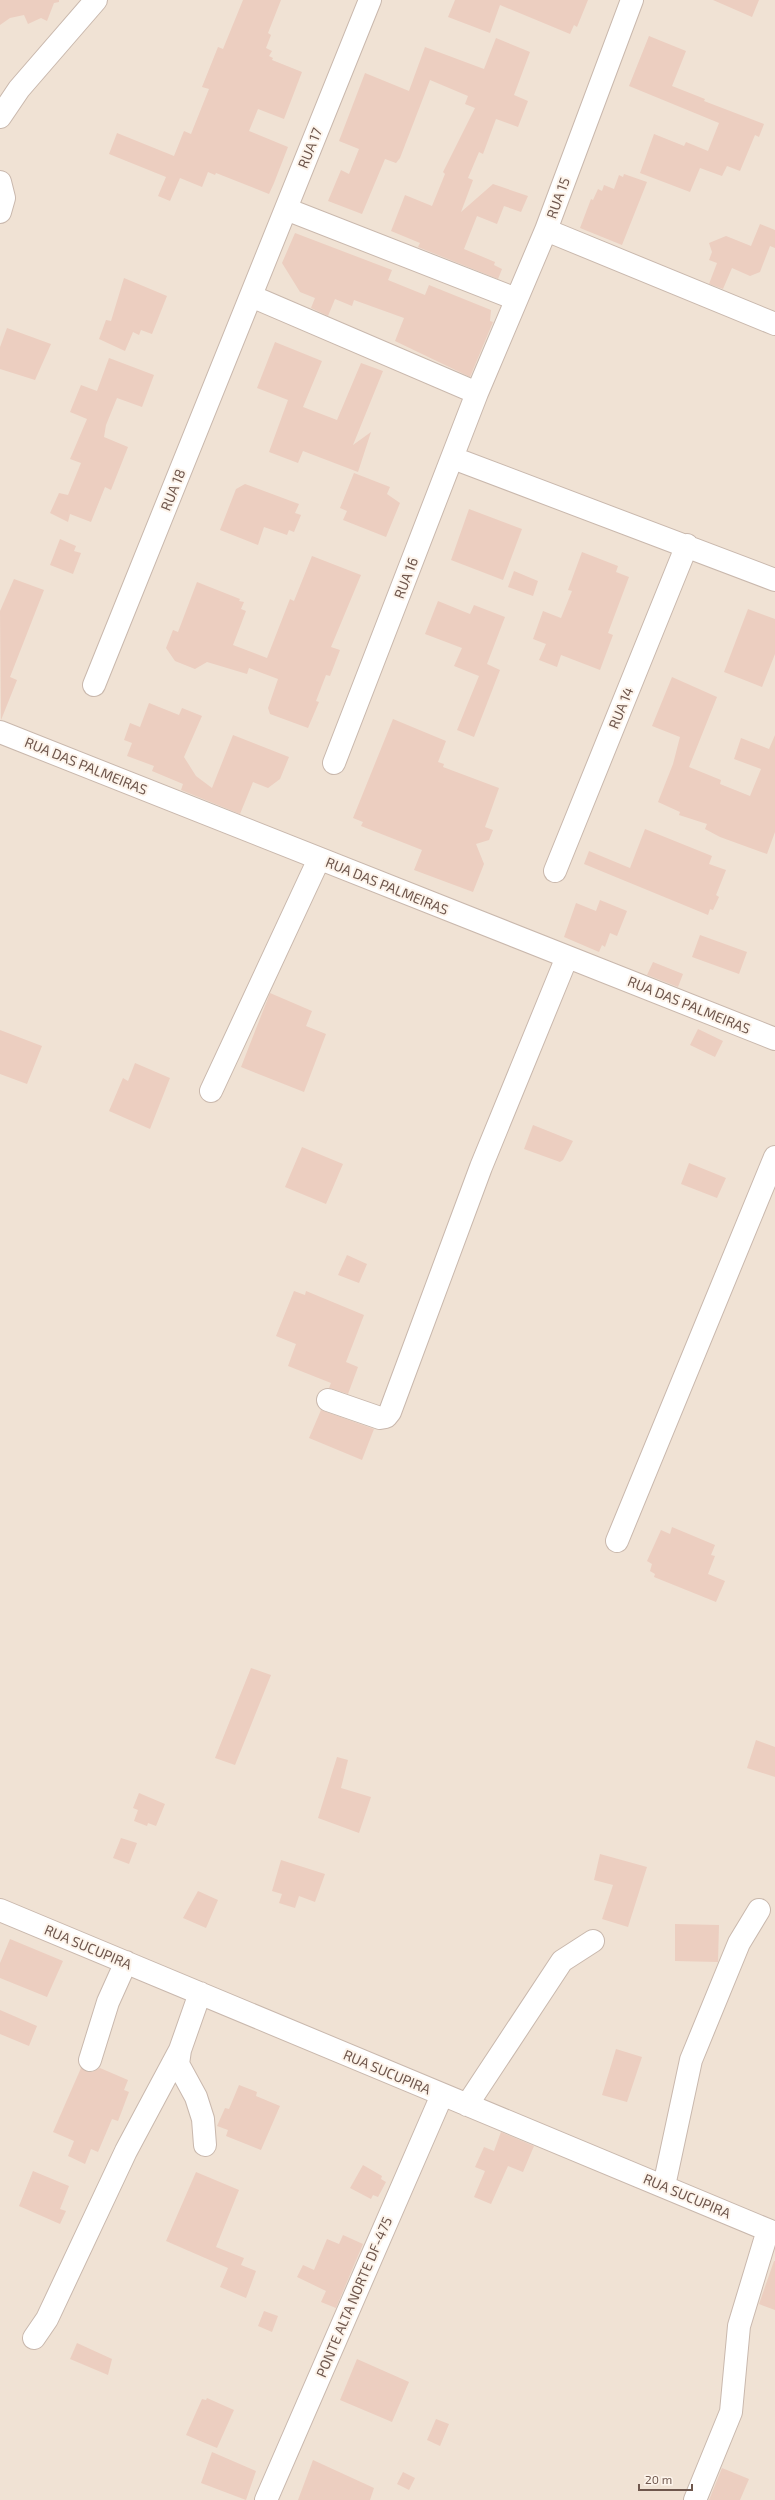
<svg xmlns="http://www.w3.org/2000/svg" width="775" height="2500" font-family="'Exo 2',sans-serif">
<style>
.residential{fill:#f0e2d4}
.building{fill:#eccec0}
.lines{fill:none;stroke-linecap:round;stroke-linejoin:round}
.minor-casing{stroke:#c9b8ad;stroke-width:24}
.minor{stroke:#fff;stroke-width:22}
.labels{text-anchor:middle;stroke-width:4;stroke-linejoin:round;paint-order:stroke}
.street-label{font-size:14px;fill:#6f574d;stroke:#fdf4eb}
</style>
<rect width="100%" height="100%" fill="#f9f0e5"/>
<!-- residential -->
<path class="residential" d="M 0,0 L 775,0 L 775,2500 L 0,2500 Z"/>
<!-- building -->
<path class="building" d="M 0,0 L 59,0 L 59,2 L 54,3 L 47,21 L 41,18 L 28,24 L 24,15 L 10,18 L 0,25 Z
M 243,0 L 281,0 L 268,33 L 271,35 L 266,48 L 272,51 L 269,56 L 273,58 L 272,60 L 302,72 L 284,119 L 258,109 L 249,131 L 288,147 L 274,183 L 269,194 L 216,173 L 215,175 L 208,172 L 202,187 L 180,178 L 170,201 L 158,196 L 166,177 L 109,154 L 117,133 L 174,156 L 184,131 L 191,134 L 209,89 L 202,87 L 218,47 L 223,49 Z
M 455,0 L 588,0 L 577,27 L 574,25 L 570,34 L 500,5 L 490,33 L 448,17 Z
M 713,0 L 759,0 L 752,17 Z
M 649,36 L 686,51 L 672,86 L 705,99 L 704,101 L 764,124 L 759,137 L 755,135 L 740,171 L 727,166 L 722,176 L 700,168 L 690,192 L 640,173 L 654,134 L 684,146 L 686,142 L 708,151 L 719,123 L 629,86 Z
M 496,38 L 530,52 L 514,95 L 528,101 L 518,127 L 496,119 L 483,154 L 479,152 L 468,178 L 473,180 L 461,212 L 493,184 L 528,196 L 521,212 L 504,206 L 497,224 L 477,216 L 464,249 L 495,262 L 494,265 L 502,269 L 498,279 L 418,247 L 420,243 L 391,231 L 405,195 L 432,206 L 445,174 L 443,172 L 475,108 L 465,104 L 468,96 L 430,80 L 400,158 L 396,163 L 385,159 L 362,214 L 328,201 L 341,170 L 349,174 L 359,149 L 339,141 L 365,73 L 409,91 L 425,47 L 484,69 Z
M 624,174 L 647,182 L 622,245 L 580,228 L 591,199 L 593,200 L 598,189 L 602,191 L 604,185 L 614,189 L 619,175 L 623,177 Z
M 760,224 L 775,230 L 775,248 L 770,246 L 760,272 L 750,276 L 732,268 L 723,289 L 709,284 L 717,263 L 709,260 L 712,252 L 709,243 L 726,236 L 751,246 Z
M 295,233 L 392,270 L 388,280 L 425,295 L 429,285 L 491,310 L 490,321 L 493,322 L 470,377 L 395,341 L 404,318 L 354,300 L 352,306 L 335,299 L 328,316 L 311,308 L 315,298 L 300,292 L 282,263 Z
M 124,278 L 167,296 L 152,334 L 141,330 L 139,335 L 133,332 L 125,351 L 99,339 L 106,320 L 111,321 Z
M 7,328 L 51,344 L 35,380 L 0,369 L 0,347 Z
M 275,342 L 322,361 L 303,407 L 337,420 L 361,363 L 383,371 L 353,445 L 371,432 L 358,472 L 303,451 L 298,463 L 269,452 L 288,400 L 257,388 Z
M 109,358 L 154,375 L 142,407 L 117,398 L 106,425 L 104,437 L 128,447 L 111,490 L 105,487 L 91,522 L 70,514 L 68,522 L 50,513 L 59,493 L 68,495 L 81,463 L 70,459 L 87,419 L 70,412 L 81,385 L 97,391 Z
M 354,473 L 390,487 L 387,494 L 400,503 L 386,537 L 343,520 L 347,511 L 340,508 Z
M 245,484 L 299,504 L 295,513 L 301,515 L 294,532 L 289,530 L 287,535 L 264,527 L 258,545 L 220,530 L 236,489 Z
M 469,509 L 522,529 L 503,580 L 451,560 Z
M 60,539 L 76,546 L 74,551 L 81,553 L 73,574 L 50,565 Z
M 582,552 L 618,566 L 616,572 L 629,577 L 608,633 L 613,635 L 600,670 L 561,655 L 557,667 L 539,660 L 546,644 L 533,639 L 543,611 L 561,618 L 572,591 L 568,590 Z
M 312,556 L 361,575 L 331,647 L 340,650 L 330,676 L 326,675 L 316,701 L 319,702 L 308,728 L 270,714 L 268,708 L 278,679 L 249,668 L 247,674 L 207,662 L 195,669 L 175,661 L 166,648 L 173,630 L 178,632 L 197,582 L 240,599 L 239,601 L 244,602 L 241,609 L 246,611 L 233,645 L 267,658 L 290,599 L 294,601 Z
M 514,571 L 538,581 L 533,596 L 508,587 Z
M 14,579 L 44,590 L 10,677 L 17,680 L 1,720 L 0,611 Z
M 438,601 L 470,614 L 474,605 L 505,617 L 487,664 L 500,670 L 474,737 L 457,730 L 479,676 L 454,666 L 462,648 L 425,634 Z
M 748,609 L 775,619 L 775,654 L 762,687 L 724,672 Z
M 672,677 L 717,697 L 689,767 L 721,780 L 720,784 L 750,796 L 761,769 L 734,759 L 741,738 L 769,749 L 775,735 L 775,832 L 767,854 L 720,837 L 705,829 L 707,824 L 679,815 L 680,812 L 658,802 L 673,764 L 680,737 L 652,726 Z
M 149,703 L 179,715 L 182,708 L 202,716 L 184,757 L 196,776 L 212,788 L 233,735 L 289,757 L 280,779 L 268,788 L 253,782 L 240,814 L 181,790 L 183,784 L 152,771 L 154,766 L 127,756 L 132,743 L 124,740 L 130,723 L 140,727 Z
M 393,719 L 446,741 L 438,762 L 444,764 L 443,767 L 499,788 L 485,827 L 493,830 L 489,840 L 476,844 L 484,864 L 473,892 L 414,870 L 422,850 L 361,826 L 363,822 L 353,818 Z
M 645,829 L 712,856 L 709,864 L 726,870 L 716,895 L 719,897 L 713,910 L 710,909 L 708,915 L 584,864 L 589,851 L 630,868 Z
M 600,900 L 627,911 L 617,936 L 610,933 L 605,947 L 602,945 L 599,952 L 564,937 L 576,903 L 596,911 Z
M 700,935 L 747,952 L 739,974 L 692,957 Z
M 653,962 L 683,974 L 678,987 L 647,975 Z
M 270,993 L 312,1011 L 306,1026 L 326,1034 L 304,1092 L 241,1067 Z
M 698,1029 L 723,1041 L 715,1057 L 690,1045 Z
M 0,1030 L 42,1046 L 27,1084 L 0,1074 Z
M 135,1063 L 170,1078 L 150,1129 L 109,1111 L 123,1078 L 128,1081 Z
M 533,1125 L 573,1141 L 563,1160 L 560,1162 L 524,1149 Z
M 302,1147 L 343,1164 L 326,1204 L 285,1187 Z
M 689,1163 L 726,1178 L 717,1198 L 681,1184 Z
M 347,1255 L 367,1264 L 359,1283 L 338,1275 Z
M 294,1291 L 305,1295 L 306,1291 L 364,1315 L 346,1362 L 358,1367 L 348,1394 L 329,1388 L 331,1383 L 288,1366 L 296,1344 L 276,1336 Z
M 321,1410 L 374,1429 L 362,1460 L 309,1438 Z
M 672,1527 L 715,1545 L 711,1555 L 715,1556 L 708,1574 L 725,1581 L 716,1602 L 654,1577 L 655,1574 L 650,1571 L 652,1564 L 647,1561 L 661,1530 L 670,1534 Z
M 251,1668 L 271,1675 L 235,1765 L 215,1758 Z
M 756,1740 L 775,1747 L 775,1777 L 747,1768 Z
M 337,1757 L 348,1760 L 341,1788 L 371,1797 L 359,1833 L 318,1818 Z
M 139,1793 L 165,1804 L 156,1826 L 148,1823 L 147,1826 L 134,1821 L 138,1810 L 133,1808 Z
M 121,1838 L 137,1843 L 129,1864 L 113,1858 Z
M 600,1854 L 647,1867 L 628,1927 L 602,1919 L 613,1885 L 594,1880 Z
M 281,1860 L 325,1874 L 315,1902 L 299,1896 L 295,1908 L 279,1903 L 282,1894 L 272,1891 Z
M 198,1891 L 218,1900 L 206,1928 L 183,1918 Z
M 675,1924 L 719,1925 L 718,1962 L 675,1961 Z
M 10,1939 L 63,1961 L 47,1997 L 0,1978 L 0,1963 Z
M 0,2010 L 37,2026 L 29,2046 L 0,2034 Z
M 616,2049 L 642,2057 L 627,2102 L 602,2095 Z
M 81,2068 L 92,2072 L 100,2068 L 128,2080 L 124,2090 L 129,2092 L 118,2121 L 112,2119 L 98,2152 L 91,2149 L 85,2164 L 68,2156 L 74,2141 L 53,2132 Z
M 239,2085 L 257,2092 L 256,2096 L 280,2106 L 261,2150 L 226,2136 L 228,2130 L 217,2126 L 225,2108 L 229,2109 Z
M 501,2132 L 534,2146 L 523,2172 L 508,2166 L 491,2204 L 474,2197 L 485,2171 L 475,2167 L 484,2147 L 494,2151 Z
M 363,2165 L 382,2176 L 381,2179 L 386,2182 L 378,2197 L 373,2195 L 371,2199 L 350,2188 Z
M 33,2171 L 69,2186 L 60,2209 L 66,2211 L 60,2224 L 19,2206 Z
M 196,2172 L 239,2190 L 216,2247 L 244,2258 L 241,2265 L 256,2271 L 246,2298 L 220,2287 L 228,2268 L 166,2241 Z
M 343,2235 L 363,2244 L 336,2308 L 321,2302 L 326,2291 L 297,2277 L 303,2265 L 314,2270 L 327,2239 L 339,2244 Z
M 774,2261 L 775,2261 L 775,2310 L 759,2304 Z
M 264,2311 L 278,2316 L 272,2332 L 258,2326 Z
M 77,2343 L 112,2359 L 108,2375 L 70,2359 Z
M 357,2359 L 409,2382 L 392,2422 L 340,2400 Z
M 207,2398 L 234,2410 L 217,2448 L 186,2435 L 202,2399 L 206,2400 Z
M 436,2419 L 449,2424 L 440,2446 L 427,2440 Z
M 212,2452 L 256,2471 L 246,2500 L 201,2483 Z
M 313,2460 L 374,2488 L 370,2500 L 298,2500 Z
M 722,2468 L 749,2479 L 740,2500 L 709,2500 Z
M 403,2472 L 415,2478 L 409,2490 L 397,2484 Z"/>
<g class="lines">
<!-- minor casing -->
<g class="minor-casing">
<path id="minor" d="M 0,117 L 19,89 L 96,0
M 0,182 L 4,198 L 0,212
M 286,209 L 516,299
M 546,230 L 775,324
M 251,296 L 477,393
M 453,458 L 775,580
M 94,685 L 370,0
M 0,732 L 775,1039
M 334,763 L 477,393 L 546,230 L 632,0
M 555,871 L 687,545
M 211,1091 L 319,859
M 328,1400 L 380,1418 L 386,1417 L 390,1412 L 481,1167 L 567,957
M 617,1541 L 775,1157
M 0,1910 L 775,2233
M 200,1993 L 180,2050 L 178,2064 L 196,2097 L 203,2119 L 205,2145
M 90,2060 L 108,2002 L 126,1962
M 467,2105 L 562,1961 L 593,1941
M 664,2186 L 691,2060 L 739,1943 L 759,1910
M 34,2338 L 47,2319 L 126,2151 L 180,2050
M 266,2500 L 442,2095
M 695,2500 L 731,2412 L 739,2326 L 768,2230"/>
</g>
<!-- minor -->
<use href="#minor" class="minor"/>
</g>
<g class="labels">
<!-- street labels -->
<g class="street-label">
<text transform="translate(310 148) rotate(-68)" y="5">RUA 17</text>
<text transform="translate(558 198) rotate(-70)" y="5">RUA 15</text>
<text transform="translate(173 490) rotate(-68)" y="5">RUA 18</text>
<text transform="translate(406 578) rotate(-69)" y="5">RUA 16</text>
<text transform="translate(621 708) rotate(-68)" y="5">RUA 14</text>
<text transform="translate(86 766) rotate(22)" y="5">RUA DAS PALMEIRAS</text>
<text transform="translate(387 886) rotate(22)" y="5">RUA DAS PALMEIRAS</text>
<text transform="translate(689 1005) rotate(22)" y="5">RUA DAS PALMEIRAS</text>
<text transform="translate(88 1947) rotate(23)" y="5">RUA SUCUPIRA</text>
<text transform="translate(387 2072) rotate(23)" y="5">RUA SUCUPIRA</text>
<text transform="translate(687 2196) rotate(23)" y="5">RUA SUCUPIRA</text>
<text transform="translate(354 2297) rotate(-67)" y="5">PONTE ALTA NORTE DF-475</text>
</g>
</g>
<!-- scale -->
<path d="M639 2484v6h53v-6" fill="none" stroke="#6f574d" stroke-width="2"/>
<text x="645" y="2484" font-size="12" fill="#6f574d" stroke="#fdf4eb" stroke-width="3" paint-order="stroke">20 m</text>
</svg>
